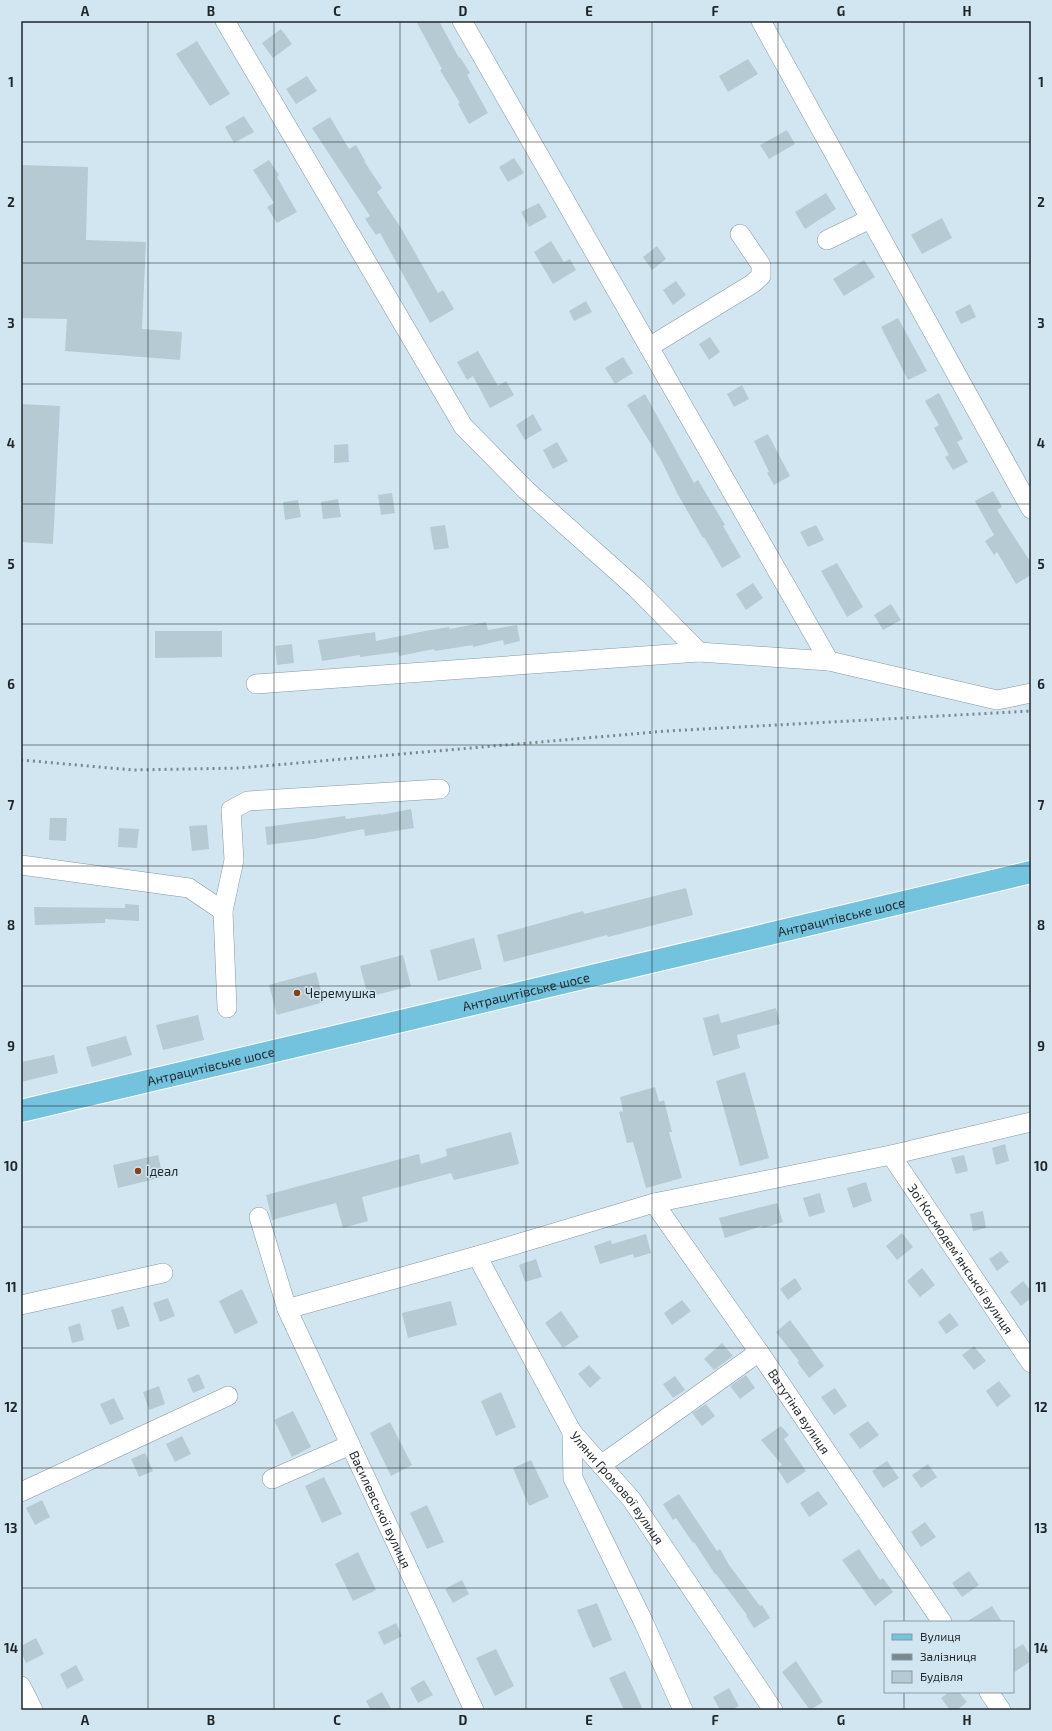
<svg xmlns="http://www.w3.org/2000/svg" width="1052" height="1731" font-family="'Exo 2',sans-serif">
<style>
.building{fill:#b6cad4}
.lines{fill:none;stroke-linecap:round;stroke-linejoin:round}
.minor-casing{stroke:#8598a2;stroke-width:20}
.major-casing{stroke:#fff;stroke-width:24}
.minor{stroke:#fff;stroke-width:19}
.major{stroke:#73c2de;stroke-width:22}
.rail{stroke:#79878e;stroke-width:3;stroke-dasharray:2 4;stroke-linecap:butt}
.grid{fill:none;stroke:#1f262a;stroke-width:1;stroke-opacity:0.55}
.poi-dot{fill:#864215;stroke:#d2e6f1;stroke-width:1.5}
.labels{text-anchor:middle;stroke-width:3;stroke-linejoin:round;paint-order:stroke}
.street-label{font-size:13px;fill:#1f262a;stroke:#d2e6f1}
.poi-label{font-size:13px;fill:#1f262a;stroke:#d2e6f1;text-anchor:start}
.neatline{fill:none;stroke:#1f262a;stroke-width:1.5}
.grid-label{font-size:13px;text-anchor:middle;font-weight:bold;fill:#1f262a}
</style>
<rect width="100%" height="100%" fill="#d2e6f1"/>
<!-- building -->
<path class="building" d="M 416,21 L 439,21 L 459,58 L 460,57 L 470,73 L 467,75 L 488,113 L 469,124 L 458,104 L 460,103 L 440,70 L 442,69 Z
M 281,29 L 292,44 L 273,58 L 262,43 Z
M 197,41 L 230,94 L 210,106 L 176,54 Z
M 748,59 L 758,74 L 728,92 L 719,76 Z
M 307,76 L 317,91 L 296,104 L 286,89 Z
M 244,116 L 254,132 L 234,143 L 225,127 Z
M 330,117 L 349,149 L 356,145 L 365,161 L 364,161 L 382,188 L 377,192 L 401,228 L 438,293 L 443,290 L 454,309 L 430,323 L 380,233 L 376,235 L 365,219 L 370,216 L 312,128 Z
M 787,130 L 795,144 L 769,159 L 760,145 Z
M 514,158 L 524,173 L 508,182 L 499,167 Z
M 269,160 L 279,175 L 277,177 L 297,212 L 277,223 L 267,207 L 274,203 L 253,170 Z
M 21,165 L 88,167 L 86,240 L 146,242 L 142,329 L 182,332 L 180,360 L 65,351 L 67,319 L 21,318 Z
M 826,193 L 836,209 L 805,229 L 795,212 Z
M 539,203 L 547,217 L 529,227 L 521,212 Z
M 942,218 L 952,238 L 922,254 L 911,235 Z
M 551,241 L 564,262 L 570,259 L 576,270 L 553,284 L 534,252 Z
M 657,246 L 666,259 L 652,270 L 643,257 Z
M 864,260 L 875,277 L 844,296 L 833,279 Z
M 676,281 L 686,295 L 673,305 L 663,290 Z
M 586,301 L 592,312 L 574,321 L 569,311 Z
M 970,304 L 976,317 L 961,324 L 955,312 Z
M 898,318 L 927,371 L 908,380 L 881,327 Z
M 710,337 L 720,352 L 709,360 L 699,344 Z
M 478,351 L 498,386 L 506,381 L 514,395 L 490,408 L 473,376 L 467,380 L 457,362 Z
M 623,357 L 633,373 L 615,384 L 605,368 Z
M 742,385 L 749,399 L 734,407 L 727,394 Z
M 939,393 L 963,439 L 957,442 L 968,462 L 953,470 L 945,457 L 949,455 L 934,428 L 939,425 L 925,401 Z
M 645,394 L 694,483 L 698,480 L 725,525 L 723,526 L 741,557 L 722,568 L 704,537 L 703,538 L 677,493 L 662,462 L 627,405 Z
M 21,404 L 60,406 L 53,544 L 21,542 Z
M 533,414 L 542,430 L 525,440 L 516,425 Z
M 768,434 L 790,476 L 774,485 L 767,473 L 769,472 L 754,441 Z
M 557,442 L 568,461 L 553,469 L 543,450 Z
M 348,444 L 349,462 L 334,463 L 334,445 Z
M 993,491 L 1002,507 L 997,510 L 1031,563 L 1031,575 L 1016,584 L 997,552 L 994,555 L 985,541 L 994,535 L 975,501 Z
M 392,493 L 395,513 L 381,515 L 378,495 Z
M 338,499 L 341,517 L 323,519 L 321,502 Z
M 298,500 L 301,517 L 285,520 L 283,502 Z
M 445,525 L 449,548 L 434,550 L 430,527 Z
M 816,525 L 824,540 L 808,547 L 800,532 Z
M 837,563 L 863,607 L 847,617 L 821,571 Z
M 753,583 L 763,598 L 746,610 L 736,594 Z
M 891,604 L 901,620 L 883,630 L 874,615 Z
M 486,622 L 488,630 L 517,625 L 520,641 L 504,645 L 503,640 L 473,647 L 473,645 L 435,651 L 434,649 L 399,656 L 398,652 L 360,657 L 360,655 L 322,661 L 318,640 L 375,632 L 376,641 L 425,631 L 449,627 L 450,629 Z
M 155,631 L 222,631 L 222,657 L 155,658 Z
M 292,644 L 294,663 L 277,665 L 275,646 Z
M 411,809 L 414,828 L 365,836 L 364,829 L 313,839 L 267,845 L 265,827 L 345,816 L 346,819 L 381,814 L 381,815 Z
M 50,818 L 67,818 L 66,841 L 49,840 Z
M 207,825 L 209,849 L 192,851 L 189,826 Z
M 119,828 L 139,829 L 137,848 L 118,847 Z
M 686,888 L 693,915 L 608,937 L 607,935 L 504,962 L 497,935 L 583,911 L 584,914 Z
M 125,904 L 139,905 L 139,921 L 105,919 L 105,923 L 35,925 L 34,907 L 125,908 Z
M 474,938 L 482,969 L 438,981 L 430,950 Z
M 403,955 L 411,986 L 368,997 L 360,966 Z
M 316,972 L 324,1002 L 277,1015 L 269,985 Z
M 776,1008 L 780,1024 L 737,1035 L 740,1048 L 713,1056 L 703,1018 L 719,1014 L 721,1023 Z
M 198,1015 L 204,1040 L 163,1050 L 156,1025 Z
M 126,1036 L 132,1055 L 92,1067 L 86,1047 Z
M 54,1055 L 58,1073 L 21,1082 L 21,1062 Z
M 745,1072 L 769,1158 L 740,1166 L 716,1081 Z
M 655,1087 L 659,1102 L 664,1100 L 672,1132 L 669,1132 L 682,1178 L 646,1188 L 633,1142 L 627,1143 L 619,1112 L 623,1111 L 620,1097 Z
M 511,1132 L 519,1164 L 454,1180 L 451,1173 L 362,1197 L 368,1221 L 343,1228 L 336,1203 L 272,1220 L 266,1195 L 419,1154 L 421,1164 L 447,1156 L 446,1149 Z
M 1005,1144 L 1009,1161 L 996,1165 L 992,1148 Z
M 158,1155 L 163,1177 L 118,1188 L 113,1165 Z
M 964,1155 L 968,1171 L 956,1174 L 951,1158 Z
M 866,1182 L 872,1201 L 853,1208 L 847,1188 Z
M 820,1193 L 825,1212 L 809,1217 L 803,1198 Z
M 777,1203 L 783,1222 L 763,1228 L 762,1226 L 725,1238 L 719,1218 Z
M 983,1211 L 986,1228 L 973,1231 L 970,1214 Z
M 902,1233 L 913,1247 L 897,1260 L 886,1246 Z
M 646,1234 L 651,1253 L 634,1258 L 633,1254 L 600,1264 L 594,1246 L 611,1240 L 612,1244 Z
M 1001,1251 L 1009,1262 L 997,1271 L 989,1259 Z
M 536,1259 L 542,1277 L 525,1282 L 519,1265 Z
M 922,1268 L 935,1285 L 920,1297 L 907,1281 Z
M 795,1278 L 802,1289 L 788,1300 L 780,1289 Z
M 1023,1281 L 1031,1291 L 1031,1298 L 1021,1306 L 1010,1292 Z
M 242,1289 L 258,1323 L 235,1334 L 219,1301 Z
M 168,1298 L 175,1316 L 160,1322 L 153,1303 Z
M 682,1300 L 691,1311 L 672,1325 L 664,1313 Z
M 451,1301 L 457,1325 L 408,1338 L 402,1313 Z
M 123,1306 L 130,1326 L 117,1330 L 111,1310 Z
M 561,1311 L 579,1337 L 563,1348 L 545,1323 Z
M 950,1313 L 959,1325 L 946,1334 L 938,1322 Z
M 790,1320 L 824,1366 L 809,1378 L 797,1362 L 799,1361 L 776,1332 Z
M 80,1323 L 84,1340 L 72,1343 L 68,1327 Z
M 722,1343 L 733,1356 L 714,1370 L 704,1359 Z
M 974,1346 L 986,1361 L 974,1370 L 962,1355 Z
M 589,1365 L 601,1378 L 590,1388 L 578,1374 Z
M 199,1374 L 205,1388 L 193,1393 L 187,1379 Z
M 746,1375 L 755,1388 L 740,1399 L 730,1386 Z
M 675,1376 L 685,1390 L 673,1398 L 663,1384 Z
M 999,1381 L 1011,1396 L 997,1407 L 986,1391 Z
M 159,1386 L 165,1404 L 149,1410 L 143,1392 Z
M 835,1388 L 847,1406 L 834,1415 L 821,1397 Z
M 501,1392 L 516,1427 L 496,1436 L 481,1401 Z
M 114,1398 L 124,1419 L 110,1425 L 100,1404 Z
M 706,1404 L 715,1416 L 702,1426 L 692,1413 Z
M 293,1411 L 311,1447 L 292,1457 L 274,1420 Z
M 868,1421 L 879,1435 L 860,1449 L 849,1434 Z
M 390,1422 L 412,1465 L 391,1476 L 370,1433 Z
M 781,1426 L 789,1435 L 784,1439 L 806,1471 L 787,1484 L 777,1468 L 782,1465 L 761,1440 Z
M 182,1436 L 191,1454 L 175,1462 L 166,1444 Z
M 145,1453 L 153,1471 L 139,1477 L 131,1459 Z
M 531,1460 L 549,1497 L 529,1506 L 513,1468 Z
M 887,1461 L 899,1478 L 883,1488 L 872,1471 Z
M 928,1464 L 937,1477 L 921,1488 L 912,1475 Z
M 324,1477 L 342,1514 L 322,1523 L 305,1486 Z
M 818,1491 L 828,1504 L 809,1517 L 800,1503 Z
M 679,1494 L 717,1551 L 720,1549 L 729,1565 L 760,1606 L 762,1605 L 770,1618 L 754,1628 L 746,1616 L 747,1615 L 716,1574 L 715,1574 L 694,1542 L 693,1543 L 676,1518 L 673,1520 L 663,1504 Z
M 42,1500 L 50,1517 L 35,1525 L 26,1508 Z
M 427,1505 L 444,1542 L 427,1549 L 410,1513 Z
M 925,1522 L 936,1537 L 921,1547 L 911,1532 Z
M 859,1549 L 880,1580 L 883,1578 L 893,1592 L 875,1606 L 842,1560 Z
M 358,1552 L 376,1590 L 353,1601 L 335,1564 Z
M 969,1571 L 979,1585 L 962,1597 L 952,1583 Z
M 462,1580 L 469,1594 L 453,1603 L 445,1589 Z
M 597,1603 L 612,1640 L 593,1648 L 577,1610 Z
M 992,1606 L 1002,1622 L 966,1622 Z
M 396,1623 L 402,1636 L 384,1645 L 378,1632 Z
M 36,1638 L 44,1654 L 26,1663 L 21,1652 L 21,1646 Z
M 1023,1644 L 1031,1657 L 1031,1661 L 1013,1673 L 1013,1650 Z
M 496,1649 L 514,1686 L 495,1696 L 476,1658 Z
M 796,1661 L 823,1702 L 810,1710 L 782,1672 Z
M 76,1665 L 84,1680 L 67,1689 L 60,1674 Z
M 625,1671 L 635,1692 L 643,1710 L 624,1710 L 619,1699 L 609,1678 Z
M 424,1680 L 433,1695 L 418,1703 L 410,1688 Z
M 729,1688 L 739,1706 L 731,1710 L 720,1710 L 713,1697 Z
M 382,1692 L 392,1710 L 371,1710 L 366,1701 Z
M 949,1692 L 959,1692 L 967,1702 L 957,1710 L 950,1710 L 941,1698 Z"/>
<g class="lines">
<!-- minor casing -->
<g class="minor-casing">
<g id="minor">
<path d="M 225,21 L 463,426 L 526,490 L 637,589 L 699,652 L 829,661 L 997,700 L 1031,693"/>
<path d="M 462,21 L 829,661"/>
<path d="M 761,21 L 1031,509"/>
<path d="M 827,240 L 870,219"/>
<path d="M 649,347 L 752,284 L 761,276 L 761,265 L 740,234"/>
<path d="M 256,684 L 699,652"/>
<path d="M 21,865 L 189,888 L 223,911"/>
<path d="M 227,1008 L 223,911 L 234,860 L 231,810 L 248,801 L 440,789"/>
<path id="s1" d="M 891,1155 L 1031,1363"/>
<path id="s2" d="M 654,1203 L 759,1352 L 942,1622"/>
<path d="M 259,1217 L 287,1309 L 477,1256 L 654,1203 L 891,1155 L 1031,1122"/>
<path id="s3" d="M 477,1256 L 572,1432 L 632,1500 L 773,1710"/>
<path d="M 21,1305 L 163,1273"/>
<path id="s4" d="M 287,1309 L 474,1710"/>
<path d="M 572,1432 L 573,1478 L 644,1623 L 683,1710"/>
<path d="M 601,1465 L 759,1352"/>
<path d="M 272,1479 L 350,1445"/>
<path d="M 21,1492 L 228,1396"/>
<path d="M 21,1686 L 33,1710"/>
<path d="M 989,1692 L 1001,1710"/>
</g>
</g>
<!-- major casing -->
<g class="major-casing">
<g id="major">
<path id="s5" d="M 21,1111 L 1031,872"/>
</g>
</g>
<!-- minor -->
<use href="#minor" class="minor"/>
<!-- major -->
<use href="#major" class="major"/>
<!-- rail -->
<path class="rail" d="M 21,760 L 133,770 L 240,768 L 667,731 L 1031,711"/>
</g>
<!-- grid -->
<path class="grid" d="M 148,21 L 148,1710M 274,21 L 274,1710M 400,21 L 400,1710M 526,21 L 526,1710M 652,21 L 652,1710M 778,21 L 778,1710M 904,21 L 904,1622M 21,142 L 1031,142M 21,263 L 1031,263M 21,384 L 1031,384M 21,504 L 1031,504M 21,624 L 1031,624M 21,745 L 1031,745M 21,866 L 1031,866M 21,986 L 1031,986M 21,1106 L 1031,1106M 21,1227 L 1031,1227M 21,1348 L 1031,1348M 21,1468 L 1031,1468M 21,1588 L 1031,1588M 904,1692 L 904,1710"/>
<!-- markers -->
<g class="poi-dot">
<circle cx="297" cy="993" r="4"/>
<circle cx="138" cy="1171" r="4"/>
</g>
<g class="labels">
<!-- street labels -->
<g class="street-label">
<text dy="5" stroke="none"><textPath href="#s5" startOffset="843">Антрацитівське шосе</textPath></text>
<text dy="5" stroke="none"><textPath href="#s5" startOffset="519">Антрацитівське шосе</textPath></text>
<text dy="5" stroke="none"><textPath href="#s5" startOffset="195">Антрацитівське шосе</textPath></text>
<text dy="5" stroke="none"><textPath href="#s1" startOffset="125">Зої Космодем’янської вулиця</textPath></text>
<text dy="5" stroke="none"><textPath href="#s2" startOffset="254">Ватутіна вулиця</textPath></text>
<text dy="5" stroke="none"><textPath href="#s3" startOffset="272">Уляни Громової вулиця</textPath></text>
<text dy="5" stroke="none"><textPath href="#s4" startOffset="221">Василевської вулиця</textPath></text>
</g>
<!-- poi labels -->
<g class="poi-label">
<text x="305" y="998">Черемушка</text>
<text x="146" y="1176">Ідеал</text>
</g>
</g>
<!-- border -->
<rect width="1052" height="1731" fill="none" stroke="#d2e6f1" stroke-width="44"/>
<!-- legend -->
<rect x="884" y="1621" width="130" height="72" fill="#d2e6f1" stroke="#8a99a1"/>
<rect x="892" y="1634" width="20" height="6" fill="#73c2de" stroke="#8a99a1"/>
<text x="920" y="1641" font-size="12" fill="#1f262a">Вулиця</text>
<rect x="892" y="1654" width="20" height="6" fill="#79878e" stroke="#8a99a1"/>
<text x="920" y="1661" font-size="12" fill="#1f262a">Залізниця</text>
<rect x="892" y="1671" width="20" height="12" fill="#b6cad4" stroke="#8a99a1"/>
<text x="920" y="1681" font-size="12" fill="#1f262a">Будівля</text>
<rect x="22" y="22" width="1008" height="1687" class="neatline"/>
<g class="grid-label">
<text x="85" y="16">A</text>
<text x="211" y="16">B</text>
<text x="337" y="16">C</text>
<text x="463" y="16">D</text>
<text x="589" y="16">E</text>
<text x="715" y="16">F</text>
<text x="841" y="16">G</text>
<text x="967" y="16">H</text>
<text x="11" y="87">1</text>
<text x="1041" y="87">1</text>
<text x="11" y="207">2</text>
<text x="1041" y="207">2</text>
<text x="11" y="328">3</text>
<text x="1041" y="328">3</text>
<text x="11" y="448">4</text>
<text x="1041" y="448">4</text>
<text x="11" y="569">5</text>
<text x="1041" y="569">5</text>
<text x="11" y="689">6</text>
<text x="1041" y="689">6</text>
<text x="11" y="810">7</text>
<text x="1041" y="810">7</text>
<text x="11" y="930">8</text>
<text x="1041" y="930">8</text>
<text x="11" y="1051">9</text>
<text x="1041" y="1051">9</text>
<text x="11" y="1171">10</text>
<text x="1041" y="1171">10</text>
<text x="11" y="1292">11</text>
<text x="1041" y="1292">11</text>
<text x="11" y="1412">12</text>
<text x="1041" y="1412">12</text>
<text x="11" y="1533">13</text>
<text x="1041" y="1533">13</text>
<text x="11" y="1653">14</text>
<text x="1041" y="1653">14</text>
<text x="85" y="1725">A</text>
<text x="211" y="1725">B</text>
<text x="337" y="1725">C</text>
<text x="463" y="1725">D</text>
<text x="589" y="1725">E</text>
<text x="715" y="1725">F</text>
<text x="841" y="1725">G</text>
<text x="967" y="1725">H</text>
</g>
</svg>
